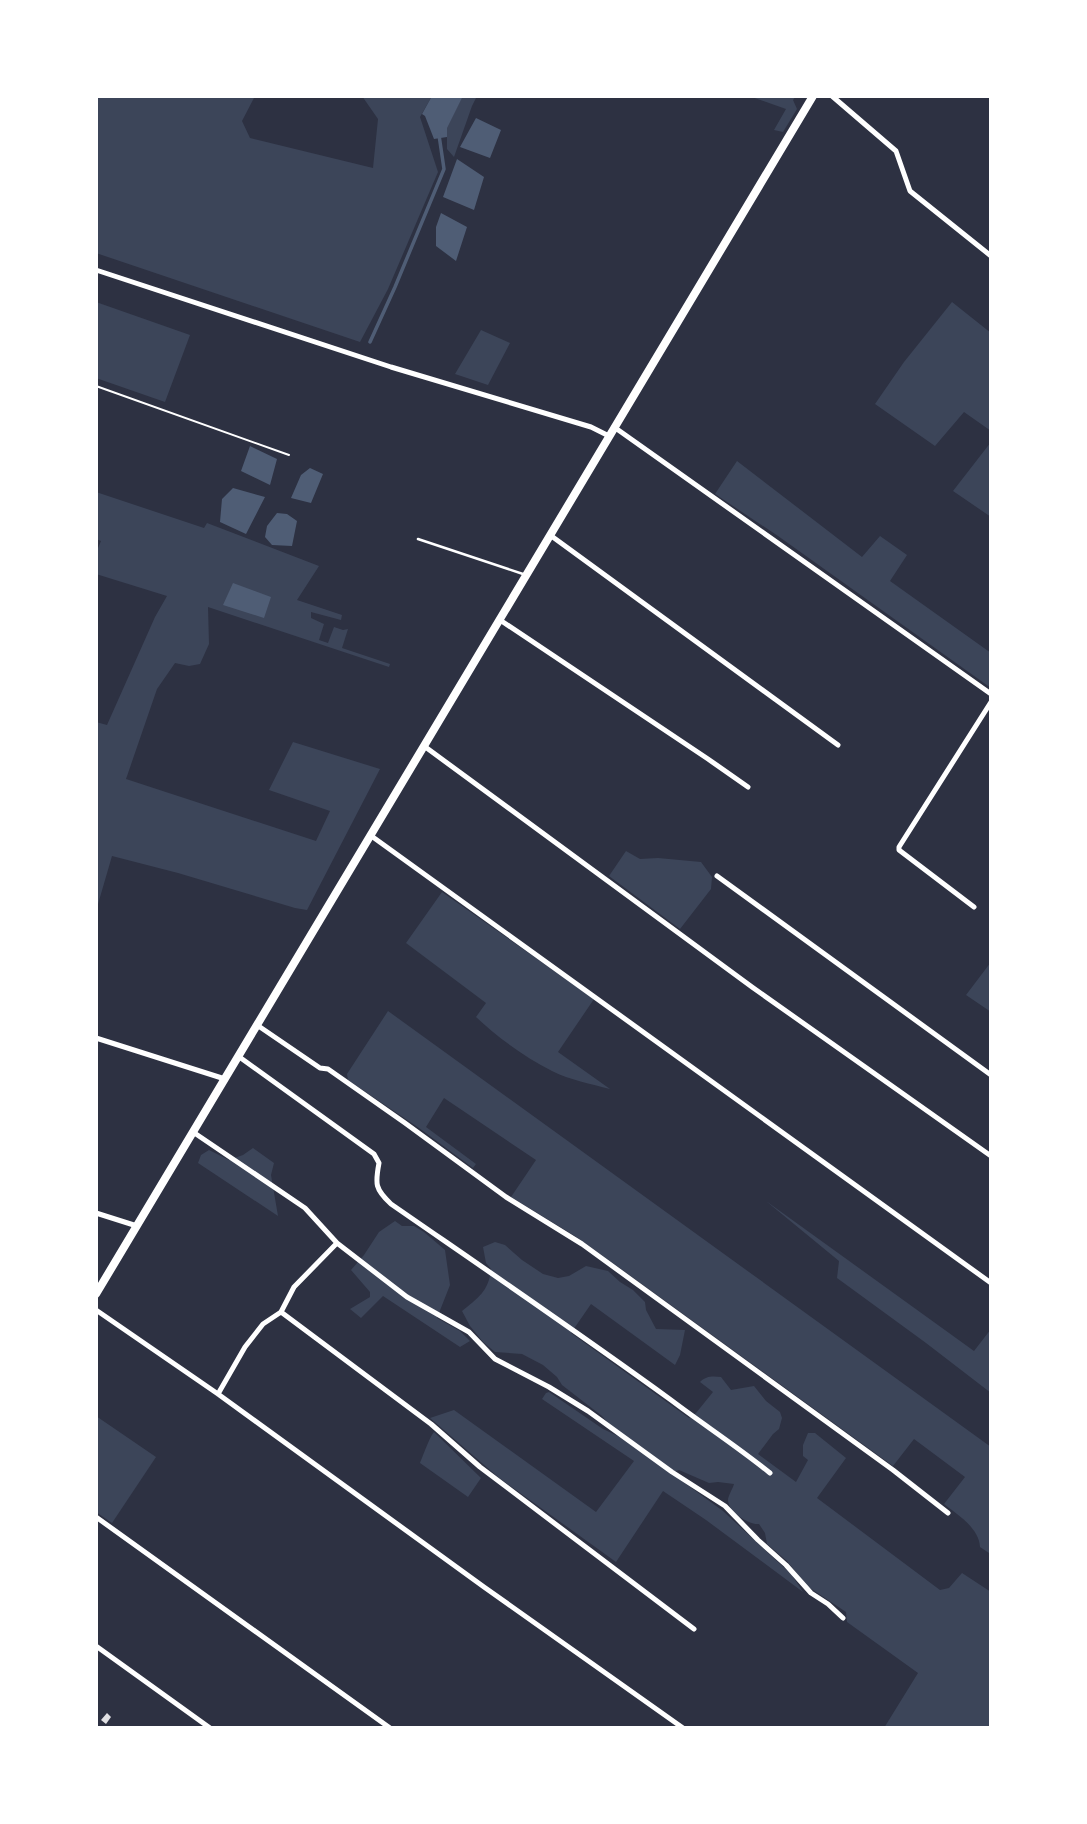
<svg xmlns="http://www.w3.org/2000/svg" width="1087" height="1824" font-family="Quicksand,sans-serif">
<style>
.green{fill:#3c4559}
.water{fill:#4f5d75}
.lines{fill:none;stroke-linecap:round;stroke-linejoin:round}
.stream{stroke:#4f5d75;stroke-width:3.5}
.building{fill:#e0e0e3}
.path{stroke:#fff;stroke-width:2}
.service{stroke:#fff;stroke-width:2.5}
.minor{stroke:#fff;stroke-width:5}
.secondary{stroke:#fff;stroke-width:8}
</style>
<rect width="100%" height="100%" fill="#2d3142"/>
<!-- green -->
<path class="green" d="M 96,96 L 255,96 L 242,121 L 250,138 L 373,168 L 378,119 L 362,96 L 432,96 L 420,117 L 438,172 L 388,289 L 360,342 L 96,253 Z
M 463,96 L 477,96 L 472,106 L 454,157 L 447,149 L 447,126 Z
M 749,96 L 796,96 L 793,100 L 797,109 L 783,132 L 774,130 L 786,109 Z
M 96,302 L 190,335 L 165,402 L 96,378 Z
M 952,302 L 991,333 L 991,431 L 964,412 L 935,446 L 875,404 L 904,362 Z
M 481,330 L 510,343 L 488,385 L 455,374 Z
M 991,442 L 991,517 L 953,491 Z
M 737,461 L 862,557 L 880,536 L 907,555 L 890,581 L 991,653 L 991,688 L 778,536 L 715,494 Z
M 96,492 L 204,528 L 207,523 L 319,566 L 297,600 L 342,615 L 341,620 L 311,612 L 311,618 L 324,624 L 319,640 L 328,643 L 334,627 L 343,630 L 348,629 L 342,648 L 390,664 L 389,667 L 208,607 L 209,644 L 200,664 L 189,666 L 175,663 L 157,689 L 126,779 L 316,841 L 330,811 L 269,790 L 293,742 L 380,769 L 307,910 L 295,908 L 178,873 L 112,856 L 96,911 L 96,802 L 98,797 L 96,795 L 96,722 L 107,725 L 155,617 L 167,596 L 96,574 L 96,553 L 101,541 L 96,539 Z
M 626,851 L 640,859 L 658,858 L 701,862 L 712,877 L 711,889 L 680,929 L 609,876 Z
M 442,892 L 594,999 L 558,1052 L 610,1089 C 591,1084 570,1080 552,1071 C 525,1057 498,1038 476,1017 L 486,1003 L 406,943 Z
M 991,962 L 991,1012 L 966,995 Z
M 388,1011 L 991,1447 L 991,1552 L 989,1553 L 980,1547 C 979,1528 958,1515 944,1504 L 965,1477 L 914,1439 L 893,1466 L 624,1271 L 575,1236 L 511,1197 L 536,1160 L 444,1098 L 426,1127 L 476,1164 L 473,1168 L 419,1128 L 348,1080 L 347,1074 Z
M 253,1148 L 274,1163 L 271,1175 L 278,1216 L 198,1163 L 201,1155 L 209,1150 L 229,1160 L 243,1155 Z
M 766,1201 L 974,1351 L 991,1329 L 991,1393 L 926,1343 L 837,1278 L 839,1261 Z
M 395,1221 L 402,1226 L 414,1226 L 424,1232 L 445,1250 L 450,1285 L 437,1318 L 460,1331 L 470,1341 L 460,1347 L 383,1296 L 361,1318 L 350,1309 L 370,1297 L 370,1292 L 351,1270 L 364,1255 L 379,1232 Z
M 495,1242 L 505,1245 L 522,1260 L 543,1274 L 558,1278 L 569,1276 L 586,1266 L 608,1271 L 620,1282 L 633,1290 L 645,1302 L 646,1310 L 656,1329 L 685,1330 L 680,1355 L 675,1365 L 591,1304 L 571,1333 L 689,1418 L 696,1413 L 713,1392 L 700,1382 C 706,1376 712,1376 721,1377 L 731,1390 L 754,1386 L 766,1401 L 780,1412 L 782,1418 L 779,1429 L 773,1434 L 758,1454 L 796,1482 L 808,1460 L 803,1456 L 803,1445 L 808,1433 L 815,1433 L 846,1458 L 817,1498 L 940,1590 L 949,1588 L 962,1573 L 991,1592 L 991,1728 L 884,1728 L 918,1673 L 847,1622 L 846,1612 L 807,1586 L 787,1561 L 767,1544 L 765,1533 L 759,1524 C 748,1525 728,1511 728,1500 C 728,1496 733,1488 734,1484 L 718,1482 L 709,1483 L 679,1470 L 671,1473 L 723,1511 L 791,1574 L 803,1592 L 706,1520 L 663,1491 L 616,1562 L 498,1477 L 430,1418 L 454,1410 L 596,1512 L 634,1461 L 542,1399 L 546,1393 L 549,1392 L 603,1429 L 620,1437 L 602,1416 L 562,1385 L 557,1377 L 543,1365 L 522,1354 L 495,1352 L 483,1342 L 470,1326 L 462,1311 C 478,1298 489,1291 491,1269 L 486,1263 L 483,1247 Z
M 96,1416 L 156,1457 L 112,1523 L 96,1512 Z
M 434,1432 L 481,1478 L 468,1497 L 420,1463 C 423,1456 430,1436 434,1432 Z"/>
<!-- water -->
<path class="water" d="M 432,96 L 463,96 L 447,128 L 447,137 L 434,139 L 425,116 L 422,114 Z
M 476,118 L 501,130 L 490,158 L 460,147 Z
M 457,159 L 484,177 L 474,210 L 443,197 Z
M 441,213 L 467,227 L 456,261 L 436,246 L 436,227 Z
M 250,446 L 277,459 L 270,485 L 241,471 Z
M 310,468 L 323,474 L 311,503 L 291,498 L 301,475 Z
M 233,488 L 265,497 L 246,534 L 220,522 L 222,499 Z
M 277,513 L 287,514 L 297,521 L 292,546 L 272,545 L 265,537 L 267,526 Z
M 233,583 L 271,597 L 264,618 L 223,605 Z"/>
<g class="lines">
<!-- stream -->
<path class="stream" d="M 370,342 L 395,287 L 444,169 L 439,135"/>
</g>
<!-- building -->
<path class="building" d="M 107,1713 L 111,1717 L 106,1724 L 101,1720 Z"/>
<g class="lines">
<!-- path -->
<path class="path" d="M 96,386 L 289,455"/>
<!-- service -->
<path class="service" d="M 418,539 L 523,574"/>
<!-- minor -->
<path class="minor" d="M 832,96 L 896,151 L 910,191 L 991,256
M 96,270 L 391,367 L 591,427 L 609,436
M 614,427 L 991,694
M 550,535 L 838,745
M 500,620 L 708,759 L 748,787
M 424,746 L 752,987 L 991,1156
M 370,835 L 991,1283
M 717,876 L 991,1075
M 974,907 L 899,850 L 899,847 L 991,702
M 257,1025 L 320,1068 L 328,1069 L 405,1123 L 506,1197 L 582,1244 L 893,1470 L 948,1513
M 96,1038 L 225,1079
M 238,1056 L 374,1154 L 379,1163 C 375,1184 375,1189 391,1204 C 485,1269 579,1333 671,1400 C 704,1425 738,1447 770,1473
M 193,1132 L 305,1208 L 337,1243 L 407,1297 L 469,1332 L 495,1359 L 549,1387 L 588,1411 L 672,1472 L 725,1506 L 758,1540 L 786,1565 L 811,1593 L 828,1604 L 843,1618
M 96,1213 L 137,1226
M 96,1310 L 218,1394 L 484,1587 L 683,1728
M 281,1312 L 431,1424 L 480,1467 L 694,1629
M 218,1394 L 245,1347 L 263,1324 L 281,1312 L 294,1287 L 337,1243
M 96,1517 L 390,1728
M 96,1646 L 210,1728"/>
<!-- secondary -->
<path class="secondary" d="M 96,1294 L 813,96"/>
</g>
<!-- border -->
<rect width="1087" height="1824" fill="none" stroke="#ffffff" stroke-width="196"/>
</svg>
